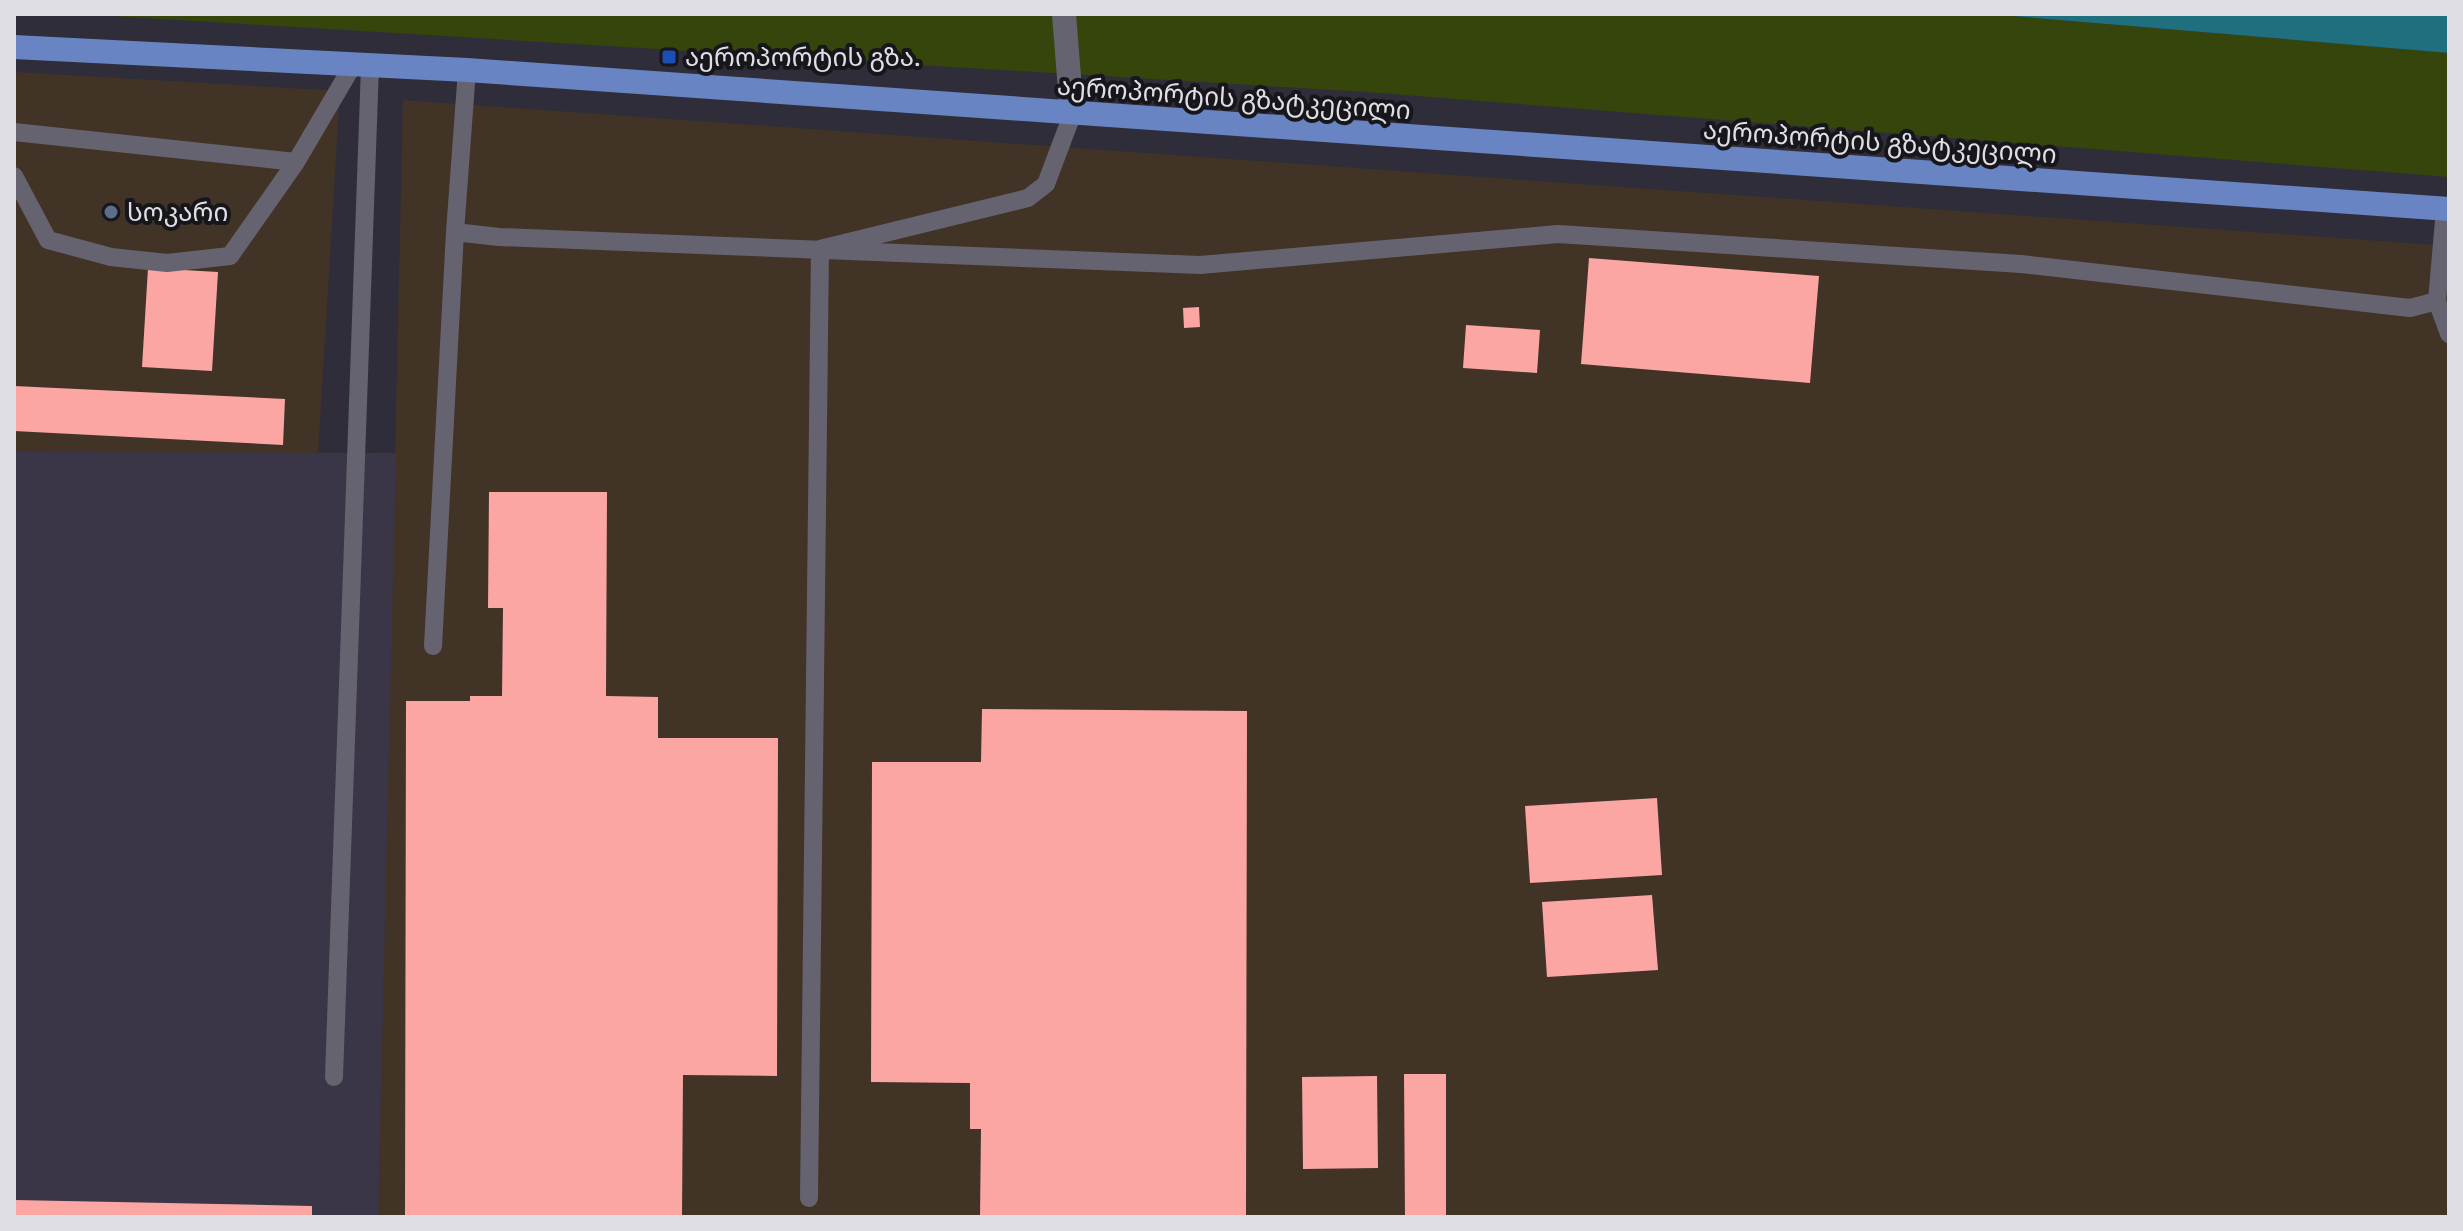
<svg xmlns="http://www.w3.org/2000/svg" width="2463" height="1231" font-family="Rubik,'Noto Sans Georgian',sans-serif">
<style>
.commercial{fill:#423327}
.industrial{fill:#3b3647}
.green{fill:#35450c}
.water{fill:#1f6f7e}
.building{fill:#fca6a3}
.lines{fill:none;stroke-linecap:round;stroke-linejoin:round}
.service{stroke:#666370;stroke-width:18}
.minor{stroke:#666370;stroke-width:24}
.trunk{stroke:#6884c3;stroke-width:24}
.transit-dot{fill:#1a4fb4;stroke:#17161b;stroke-width:3}
.service-dot{fill:#5c6f8a;stroke:#17161b;stroke-width:3}
.labels{text-anchor:middle;stroke-width:8;stroke-linejoin:round;paint-order:stroke}
.poi-label{font-size:26px;fill:#dfdee5;stroke:#17161b;text-anchor:start}
.street-label{font-size:26px;fill:#dfdee5;stroke:#17161b}
</style>
<rect width="100%" height="100%" fill="#2f2d39"/>
<!-- commercial -->
<path class="commercial" d="M 14,72 L 340,91 L 318,454 L 14,452 Z
M 403,100 L 2449,246 L 2449,1217 L 378,1217 Z"/>
<!-- industrial -->
<path class="industrial" d="M 14,452 L 396,453 L 378,1217 L 14,1217 Z"/>
<!-- green -->
<path class="green" d="M 79,14 L 1989,14 L 2449,53 L 2449,177 L 1366,92 Z"/>
<!-- water -->
<path class="water" d="M 1989,14 L 2449,14 L 2449,53 Z"/>
<!-- building -->
<path class="building" d="M 1589,258 L 1819,276 L 1810,383 L 1581,364 Z
M 148,268 L 218,272 L 212,371 L 142,367 Z
M 1199,307 L 1200,327 L 1184,328 L 1183,308 Z
M 1466,325 L 1540,330 L 1537,373 L 1463,368 Z
M 14,386 L 285,399 L 283,445 L 14,431 Z
M 489,492 L 607,492 L 606,696 L 658,697 L 658,738 L 778,738 L 777,1076 L 683,1075 L 682,1217 L 405,1217 L 406,701 L 470,701 L 470,696 L 502,696 L 503,608 L 488,608 Z
M 982,709 L 1247,711 L 1246,1217 L 980,1217 L 981,1129 L 970,1129 L 970,1083 L 871,1082 L 872,762 L 981,762 Z
M 1657,798 L 1662,875 L 1530,883 L 1525,806 Z
M 1652,895 L 1658,970 L 1547,977 L 1542,902 Z
M 1404,1074 L 1446,1074 L 1446,1217 L 1405,1217 Z
M 1377,1076 L 1378,1168 L 1303,1169 L 1302,1077 Z
M 14,1200 L 312,1206 L 312,1217 L 14,1217 Z"/>
<g class="lines">
<!-- service -->
<path class="service" d="M 467,70 L 455,232 L 499,237 L 1200,265 L 1558,234 L 2021,264 L 2410,308 L 2437,301 L 2445,209
M 14,132 L 296,162 L 353,65
M 14,176 L 48,240 L 111,257 L 167,263 L 230,256 L 296,162
M 2437,301 L 2449,334
M 433,646 L 455,232
M 334,1077 L 370,66
M 809,1198 L 820,249 L 1028,198 L 1046,184 L 1072,115"/>
<!-- minor -->
<path class="minor" d="M 1064,14 L 1072,115"/>
<!-- trunk -->
<path class="trunk" d="M 14,47 L 467,70 L 2449,209"/>
</g>
<!-- markers -->
<rect class="transit-dot" x="661" y="49" width="16" height="16" rx="4"/>
<circle class="service-dot" cx="111" cy="212" r="8"/>
<g class="labels">
<!-- poi labels -->
<g class="poi-label">
<text x="685" y="66">აეროპორტის გზა.</text>
<text x="127" y="221">სოკარი</text>
</g>
<!-- street labels -->
<g class="street-label">
<text transform="translate(1234 98) rotate(4)" y="9">აეროპორტის გზატკეცილი</text>
<text transform="translate(1880 142) rotate(4)" y="9">აეროპორტის გზატკეცილი</text>
</g>
</g>
<!-- border -->
<rect width="2463" height="1231" fill="none" stroke="#dfdee5" stroke-width="32"/>
</svg>
